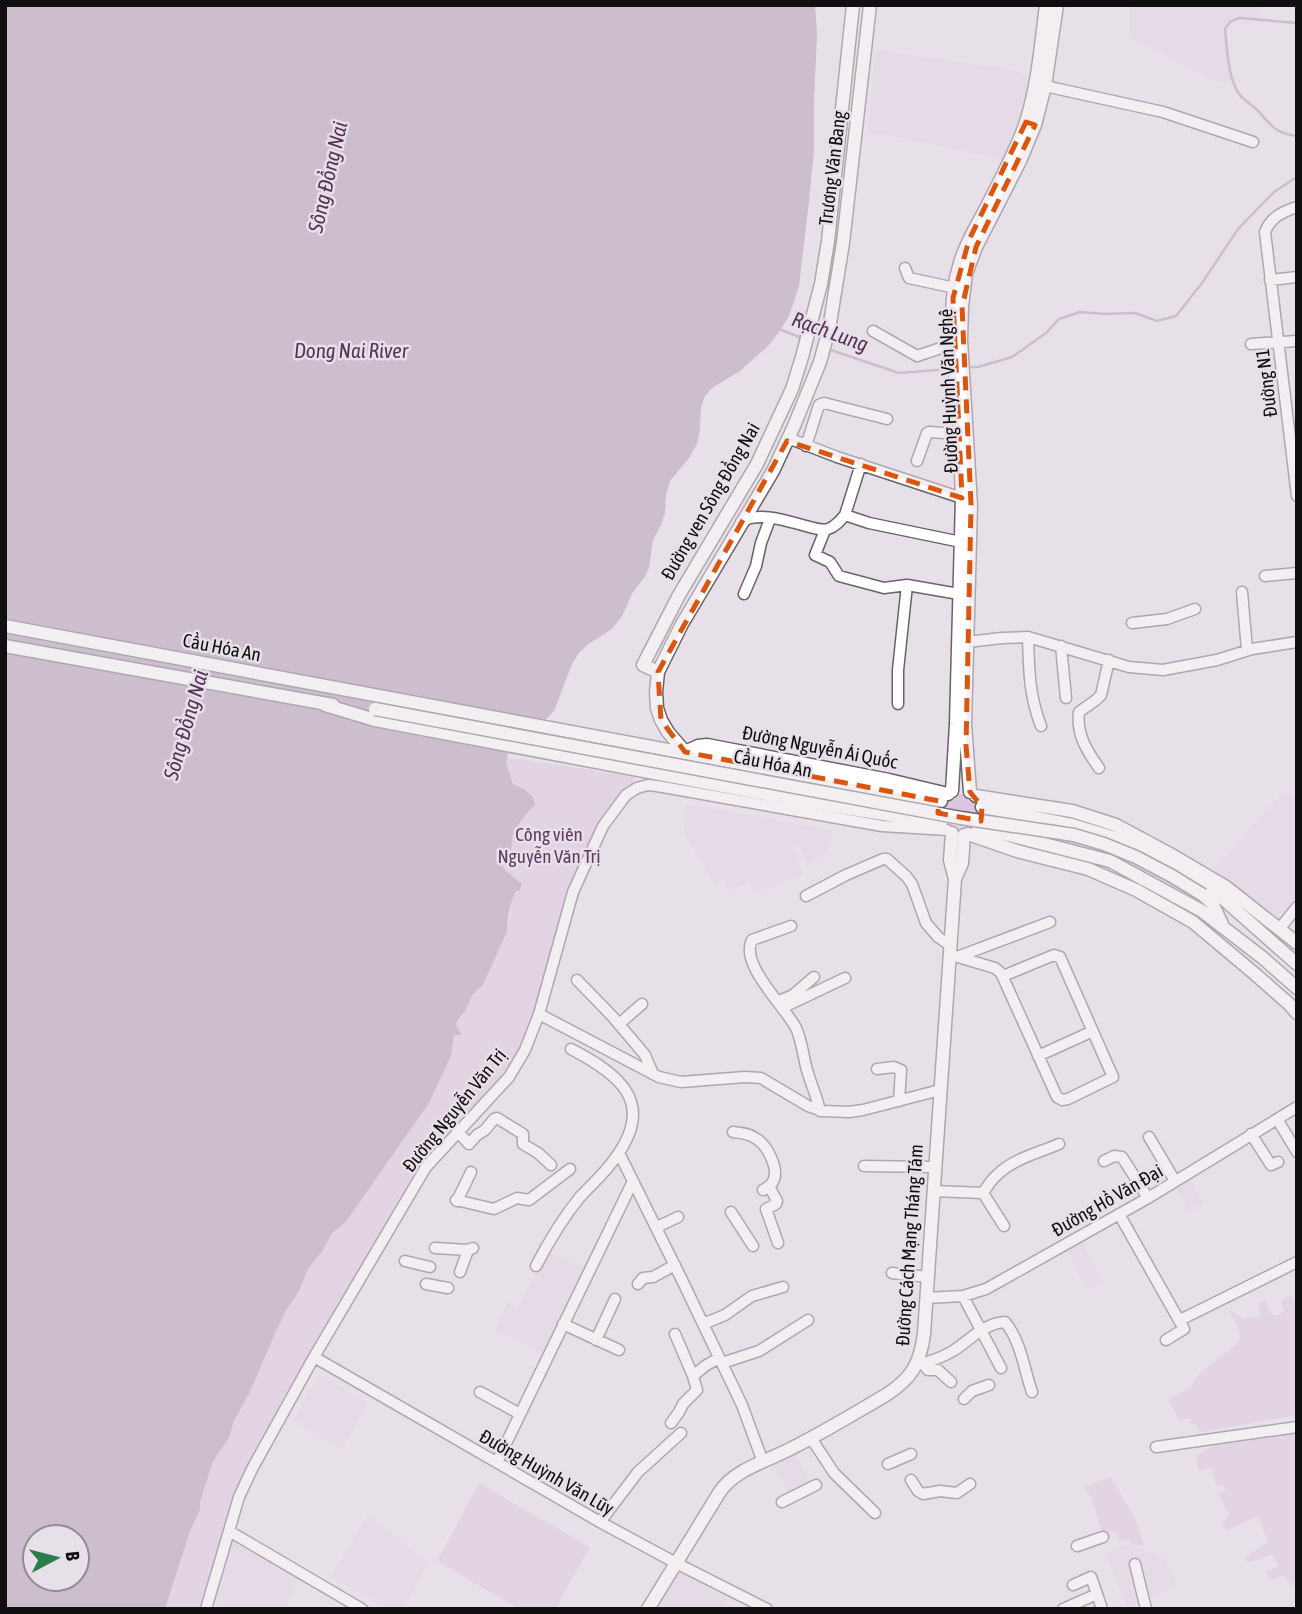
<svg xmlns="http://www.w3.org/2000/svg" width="1302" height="1614" font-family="'Asap Condensed',sans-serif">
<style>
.built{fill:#e3d5e4}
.green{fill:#dcc5de}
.water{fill:#ab94ad;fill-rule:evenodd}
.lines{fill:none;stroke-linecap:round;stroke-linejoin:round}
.stream{stroke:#ab94ad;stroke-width:2.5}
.minor-casing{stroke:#6a636a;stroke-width:13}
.major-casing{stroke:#6a636a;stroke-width:15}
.minor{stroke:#fff;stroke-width:10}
.major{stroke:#fff;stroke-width:12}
.major-bridge-casing{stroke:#6a636a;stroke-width:15;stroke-linecap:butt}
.major-bridge{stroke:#fff;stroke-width:12}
.marked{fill:none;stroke:#dd550c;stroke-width:5;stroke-dasharray:14 9;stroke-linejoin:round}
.labels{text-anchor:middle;stroke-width:5;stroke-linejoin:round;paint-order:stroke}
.street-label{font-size:19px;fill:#110e11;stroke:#e8e0e8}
.park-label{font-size:19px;fill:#5e3c62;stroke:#e8e0e8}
.water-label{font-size:21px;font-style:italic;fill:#56345a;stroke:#e8e0e8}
</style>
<rect width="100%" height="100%" fill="#e8e0e8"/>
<!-- built -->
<path class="built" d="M 1130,5 L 1257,5 L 1259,19 L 1239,18 L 1230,22 L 1225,29 L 1233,80 L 1222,82 L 1214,80 L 1130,39 Z
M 875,50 L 1002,68 L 1032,76 L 1021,120 L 1004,160 L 891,136 L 868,134 Z
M 1286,789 L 1294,795 L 1297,814 L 1297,907 L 1282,926 L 1211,872 Z
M 686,804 L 832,830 L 827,853 L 824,854 L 824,856 L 807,863 L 801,846 L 792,844 L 803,875 L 755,893 L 750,881 L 730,891 L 723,880 L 715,885 L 688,840 L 684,831 Z
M 1189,1178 L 1204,1203 L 1190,1212 L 1175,1187 Z
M 1082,1241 L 1104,1283 L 1086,1289 L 1067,1250 Z
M 547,1251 L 587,1269 L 546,1354 L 495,1331 L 507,1302 L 518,1308 Z
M 319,1374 L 368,1403 L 342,1449 L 293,1420 Z
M 793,1453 L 812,1483 L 790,1495 L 772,1463 Z
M 368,1515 L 429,1563 L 403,1609 L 388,1609 L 331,1577 Z
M 232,1535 L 299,1574 L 286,1609 L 225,1609 L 213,1602 Z
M 1125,1545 L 1145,1550 L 1165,1559 L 1178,1585 L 1127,1607 L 1105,1552 Z
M 678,1569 L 730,1596 L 723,1609 L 654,1609 Z"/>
<!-- green -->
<path class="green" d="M 506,757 L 635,777 L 634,784 L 617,798 L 601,818 L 569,891 L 534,1013 L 521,1047 L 504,1075 L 422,1165 L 250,1461 L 234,1495 L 201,1609 L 165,1609 L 189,1534 L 200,1509 L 200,1502 L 213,1461 L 229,1438 L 234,1421 L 249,1394 L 277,1329 L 287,1309 L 299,1291 L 308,1269 L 323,1250 L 332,1233 L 345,1223 L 429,1103 L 451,1056 L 454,1035 L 460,1035 L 456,1024 L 458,1020 L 465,1011 L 473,994 L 484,985 L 507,932 L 512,901 L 516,891 L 502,865 L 511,850 L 513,835 L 520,822 L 530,792 L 513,784 L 506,763 Z
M943 812a18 18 0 1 1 36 0a18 18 0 1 1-36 0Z
M 988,812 L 1070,830 L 1215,898 L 1206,908 L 1038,837 L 987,819 Z
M 1007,839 L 1108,865 L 1199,914 L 1199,921 L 1189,914 L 1007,843 Z
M 1290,1297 L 1297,1302 L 1297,1415 L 1200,1432 L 1196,1424 L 1192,1425 L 1189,1419 L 1179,1420 L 1169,1400 L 1173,1396 L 1192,1387 C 1196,1367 1241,1349 1240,1335 C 1239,1324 1231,1318 1229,1309 L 1243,1319 L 1260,1317 L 1258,1307 L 1262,1302 L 1266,1301 L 1270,1313 L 1277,1316 L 1284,1312 L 1281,1302 L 1284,1298 Z
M 1297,1433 L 1297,1587 L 1290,1583 L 1284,1575 L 1270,1581 L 1266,1572 L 1278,1566 L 1272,1554 C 1264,1557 1255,1563 1246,1561 L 1246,1557 L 1268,1542 L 1258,1515 L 1227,1531 L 1222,1523 L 1230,1516 L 1220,1498 L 1219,1493 L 1226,1491 L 1223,1485 L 1217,1487 L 1211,1467 L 1199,1472 L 1196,1457 L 1212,1446 Z
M 1111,1477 L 1136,1520 L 1144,1545 L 1132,1546 L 1128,1540 L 1120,1541 L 1117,1534 L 1113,1531 L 1105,1533 L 1101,1530 L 1091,1495 L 1087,1493 L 1084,1487 L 1104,1479 Z
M 479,1483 L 590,1547 L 555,1609 L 519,1609 L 437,1561 Z"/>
<!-- water -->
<path class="water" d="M 5,5 L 815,5 L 817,34 L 814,101 L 814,151 L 809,201 L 799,286 L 789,316 L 779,332 L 768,346 L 740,371 L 712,388 L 705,396 L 701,407 L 700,429 L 697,444 L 689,458 L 670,481 L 666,494 L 665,513 L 661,525 L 653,540 L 649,568 L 644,578 L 633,592 L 622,616 L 612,629 L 587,645 L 578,654 L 572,664 L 554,711 L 546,719 L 526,730 L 509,750 L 506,763 L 513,784 C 523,789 532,791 535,804 L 520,822 L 513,835 L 511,850 L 502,863 L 502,865 L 506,871 L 522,884 L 519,891 L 516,891 C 510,903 507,919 507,932 L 483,985 L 473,994 L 465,1011 L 458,1020 L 456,1024 L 461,1035 L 454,1035 L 451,1056 L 429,1103 L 345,1223 L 332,1233 L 323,1250 L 308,1269 L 299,1291 L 287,1309 L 277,1329 L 249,1394 L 234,1421 L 229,1438 L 213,1461 L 200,1502 L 200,1509 L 189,1534 L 165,1609 L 5,1609 ZM 35,1537 L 77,1537 L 77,1579 L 35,1579 Z"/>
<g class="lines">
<!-- stream -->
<path class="stream" d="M 1297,23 L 1239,18 L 1230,22 L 1225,29 C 1227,47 1228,81 1240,95 C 1245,102 1255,106 1260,113 C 1273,128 1277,133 1297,136
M 779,329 L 802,338
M 828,349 L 899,373 L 950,369
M 967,367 L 978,367 L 1012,357 L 1046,333 L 1059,319 L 1080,312 L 1105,314 L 1135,313 L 1157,321 L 1176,316 L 1202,283 L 1238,229 L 1274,192 L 1297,177"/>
<!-- minor casing -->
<g class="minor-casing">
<path id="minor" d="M 1045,86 L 1163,112 L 1253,142
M 1297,207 C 1282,212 1271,217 1265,232 L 1297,496
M 905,268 L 909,278 L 955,288
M 1270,280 L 1297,277
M 873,331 L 917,356 L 953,344
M 1251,344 L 1297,341
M 785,446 L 787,441 L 793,440 L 837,457 L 962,498
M 806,446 L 819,405 L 824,403 L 887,419
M 917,461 L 927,433 L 929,432 L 959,434
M 845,515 L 869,523 L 961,542
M 741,522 C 759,511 787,521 806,526 C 813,528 821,531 828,529 C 835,527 840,521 845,515 L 861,464
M 825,530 L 815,555 L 830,562 L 839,576 L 884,588 L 907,585 L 959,594
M 1265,576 L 1297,573
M 1242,592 L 1247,650
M 744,594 L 756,566 L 761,543 L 770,519
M 1132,623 L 1167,619 L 1195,609
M 1028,637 C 1029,670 1029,695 1041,726
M 967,642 L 1002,638 L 1028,637 L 1129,667 L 1163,670 L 1217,660 L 1252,649 L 1297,642
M 1061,646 L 1066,698
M 898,704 L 898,670 L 907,585
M 1099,768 C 1087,751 1076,734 1079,712 L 1096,700 L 1101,695 L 1109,660
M 806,896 L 846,875 L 883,859 L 887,859 L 906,876 L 912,884 L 926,923 L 938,937 L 951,946
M 791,926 L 752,940 C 739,964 786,1008 796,1028 C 802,1041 803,1056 807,1070 C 811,1084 817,1097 820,1111
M 1280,928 L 1297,907
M 951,955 L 995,968 L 1001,973 L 1057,1097 L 1062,1100 L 1068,1099 L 1113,1077 L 1060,957 L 1054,955 L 1003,976
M 957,957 L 1050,922
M 577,980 L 612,1016 L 645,1055 L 653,1074
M 779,1001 L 793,995 L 814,977
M 782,1008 L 845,978
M 539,1014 L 659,1077 L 681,1082 L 745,1077 L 761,1078 L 808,1106 L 823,1111 L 849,1112 L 863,1110 L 940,1090
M 619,1024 L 642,1004
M 1038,1056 L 1093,1031
M 877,1069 L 894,1067 L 901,1070 L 899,1101
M 1277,1119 L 1297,1152
M 458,1132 L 469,1144 L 477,1135 L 485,1130 L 494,1119 L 497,1118 L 523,1134 L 523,1144 L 538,1153 L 551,1165
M 733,1132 C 741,1133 748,1133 755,1138 C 767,1144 781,1171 772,1183 C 770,1186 766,1188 763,1190
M 1251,1134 L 1271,1165 L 1278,1162
M 1149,1137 L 1175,1181
M 619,1153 L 681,1278 L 742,1405 L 763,1462
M 1104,1161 L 1114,1156 L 1122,1157 L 1148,1198
M 864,1166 L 934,1167
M 769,1186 L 777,1201 L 776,1204 L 766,1209 L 778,1243
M 933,1191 L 983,1193 C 987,1187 991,1180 997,1175 C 1013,1159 1038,1153 1059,1144
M 983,1193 L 1004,1226
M 456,1200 L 494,1209 L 517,1198 L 529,1200 L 570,1169
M 457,1201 L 471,1172
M 731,1212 L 753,1246
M 1119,1214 L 1184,1329 L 1166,1340
M 657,1227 L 678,1217
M 435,1248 L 468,1250 L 473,1248
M 405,1261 L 430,1267
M 536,1266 C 549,1241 562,1219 580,1197 C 592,1184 606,1172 616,1157 C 656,1102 619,1074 571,1049
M 460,1272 L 468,1250
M 892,1273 L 928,1277
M 426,1284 L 448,1288
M 638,1284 L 643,1278 L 653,1277 L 675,1265
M 963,1296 L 1001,1368
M 926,1298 L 963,1296 L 986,1289 L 1148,1198 L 1297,1107
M 1180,1320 L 1297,1262
M 563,1324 L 619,1350
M 703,1324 L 725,1315 L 752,1296 L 783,1287
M 675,1334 L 693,1376
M 596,1340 L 615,1299
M 314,1357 L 600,1522 L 676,1563 L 767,1609
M 722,1363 L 759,1351 L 808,1320
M 923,1364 L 928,1370 L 938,1370 L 951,1382
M 916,1365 C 929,1362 941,1358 953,1351 C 969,1341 984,1323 1005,1322 C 1021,1341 1024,1369 1032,1392
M 480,1392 L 520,1414
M 964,1399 L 972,1391 L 989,1385
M 671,1423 L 679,1412 L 683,1404 L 697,1390 L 693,1376 L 705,1366 L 719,1358
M 811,1438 L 834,1473 L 875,1513
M 1156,1447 L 1297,1427
M 497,1462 L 633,1181
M 888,1464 L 911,1454
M 911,1480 L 918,1491 L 923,1494 L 940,1491 L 957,1493 L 970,1484
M 782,1502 L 816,1485
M 600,1522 L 638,1472 L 681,1433
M 229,1531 L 362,1609
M 1077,1546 L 1103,1537
M 1135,1564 L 1146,1609
M 1073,1585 L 1091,1577 L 1097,1594
M 206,1609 L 239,1497 L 252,1469 L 314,1357 L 426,1167 L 509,1077 L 525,1050 L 539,1014 L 573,892 L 603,826 L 626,795 L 637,788 L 648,785 L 657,786 L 882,826 L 947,830
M 1063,1609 L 1097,1594 L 1102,1609"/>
</g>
<!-- major casing -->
<g class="major-casing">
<path id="major" d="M 956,385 C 953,344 947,303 960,263 C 965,246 974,230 983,214 C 998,184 1015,154 1026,122 C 1038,84 1041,44 1046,5
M 5,626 L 941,801
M 5,646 L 333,705
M 658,672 L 643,665 L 679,595 L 757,464 L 792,389 L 802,357 L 821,284 L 828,241 L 853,5
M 325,705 L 375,720 L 807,802 L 941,823
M 685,752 L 668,732 L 661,720 L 657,708 L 656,692 L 658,672 L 682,624 L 773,471 L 794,426 L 820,362 L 829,329 L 843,243 L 870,5
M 685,752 L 698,746 L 707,745 L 889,780 L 948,794
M 952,791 L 956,724 L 962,498 L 959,424
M 970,792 L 965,724 L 971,505 L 961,340 L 962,307 L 966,274 L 976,247 L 1020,161 L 1035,125 L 1045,86 L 1057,5
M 976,796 L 1072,811 L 1116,825 L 1170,854 L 1226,887 L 1297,943
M 982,807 L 1072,825 L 1119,839 L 1139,848 L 1185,873 L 1220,896 L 1297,964
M 978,827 L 1110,861 L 1202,911 L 1263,958 L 1297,988
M 968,834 L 1017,851 L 1088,869 L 1136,890 L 1193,922 L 1255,974 L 1288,1003 L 1297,1013
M 955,879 L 962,863 L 964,835
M 1203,895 L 1212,903 L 1222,924
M 648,1609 L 719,1493 C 734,1469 768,1461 792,1448 C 824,1432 855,1413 886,1395 C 912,1378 920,1364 924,1334 L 955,879 L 950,860 L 952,833"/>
</g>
<!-- minor -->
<use href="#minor" class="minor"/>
<!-- major -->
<use href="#major" class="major"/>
<!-- major-bridge casing -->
<g class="major-bridge-casing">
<path id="major-bridge" d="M 375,709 L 961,818 L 1074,835 L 1104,844 L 1136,857 L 1172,876 L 1203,895"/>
</g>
<!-- major-bridge -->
<use href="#major-bridge" class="major-bridge"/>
</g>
<!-- marked area -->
<path d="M0 0H1302V1614H0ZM 1026,122 L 1035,125 L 976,247 L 962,307 L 971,505 L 966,746 L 970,792 L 982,807 L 981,821 L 938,813 L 939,801 L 685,752 L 661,720 L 658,672 L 787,441 L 962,498 L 953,298 L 969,240 Z" fill="#e8e0e8" fill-opacity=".55" fill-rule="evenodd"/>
<path class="marked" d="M 1026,122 L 1035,125 L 976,247 L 962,307 L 971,505 L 966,746 L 970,792 L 982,807 L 981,821 L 938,813 L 939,801 L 685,752 L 661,720 L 658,672 L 787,441 L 962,498 L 953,298 L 969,240 Z"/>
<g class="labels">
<!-- street labels -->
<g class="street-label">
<text transform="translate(832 168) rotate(-83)" y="7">Trương Văn Bang</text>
<text transform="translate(1266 383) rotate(-97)" y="7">Đường N1</text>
<text transform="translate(948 391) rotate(-92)" y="7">Đường Huỳnh Văn Nghệ</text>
<text transform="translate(710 501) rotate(-60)" y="7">Đường ven Sông Đồng Nai</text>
<text transform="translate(222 647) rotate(11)" y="7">Cầu Hóa An</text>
<text transform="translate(820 747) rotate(11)" y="7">Đường Nguyễn Ái Quốc</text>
<text transform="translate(773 763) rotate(11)" y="7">Cầu Hóa An</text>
<text transform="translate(454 1110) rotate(-51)" y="7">Đường Nguyễn Văn Trị</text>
<text transform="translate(1107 1200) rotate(-30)" y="7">Đường Hồ Văn Đại</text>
<text transform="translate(909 1245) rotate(-86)" y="7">Đường Cách Mạng Tháng Tám</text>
<text transform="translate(547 1472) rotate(30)" y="7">Đường Huỳnh Văn Lũy</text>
</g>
<!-- park labels -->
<g class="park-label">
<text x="549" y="841">Công viên<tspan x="549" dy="22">Nguyễn Văn Trị</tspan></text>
</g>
<!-- water labels -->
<g class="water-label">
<text transform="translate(328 177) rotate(-77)" y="7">Sông Đồng Nai</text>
<text transform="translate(830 332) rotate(20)" y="7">Rạch Lung</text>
<text x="351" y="358">Dong Nai River</text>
<text transform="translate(186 725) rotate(-74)" y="7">Sông Đồng Nai</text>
</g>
</g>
<!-- border -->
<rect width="1302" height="1614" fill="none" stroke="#110e11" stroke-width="14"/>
<!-- north arrow -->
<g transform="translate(56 1558) rotate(83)"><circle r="33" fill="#e8e0e8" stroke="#928c92" stroke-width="2"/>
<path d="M0-5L12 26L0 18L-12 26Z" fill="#2c7d4e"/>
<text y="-10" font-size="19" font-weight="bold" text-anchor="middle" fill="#110e11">B</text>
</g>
</svg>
